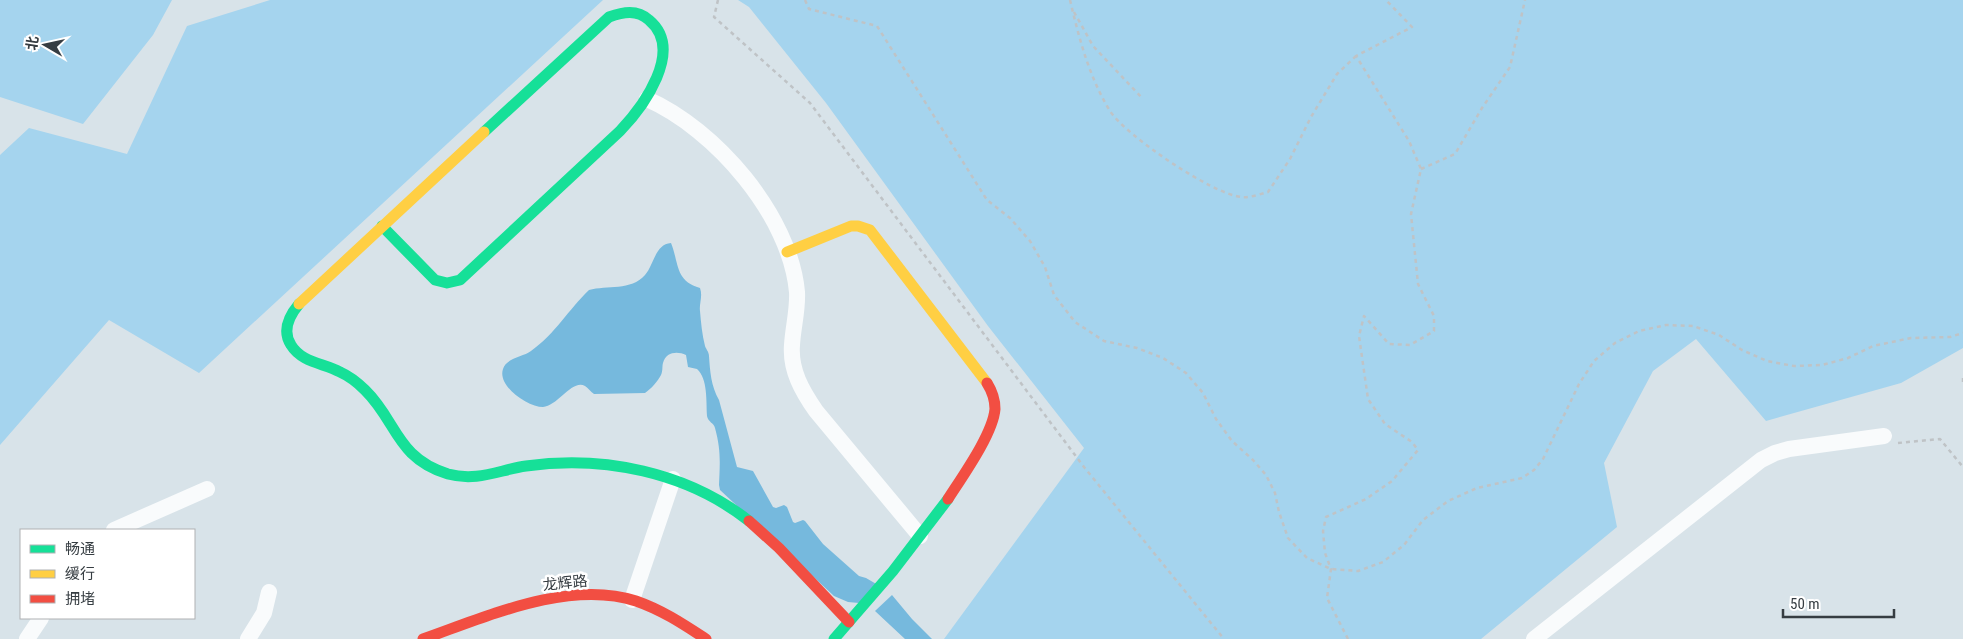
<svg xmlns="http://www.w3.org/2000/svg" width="1963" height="639" font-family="'Roboto Condensed','Noto Sans SC',sans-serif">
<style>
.green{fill:#a5d4ee}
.water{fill:#76b9dd}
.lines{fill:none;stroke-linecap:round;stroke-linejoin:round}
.path{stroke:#bfc3c6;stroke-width:2.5;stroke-dasharray:4 4;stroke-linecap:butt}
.street{stroke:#f9fbfc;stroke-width:16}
.fast{stroke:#16e098;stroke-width:11}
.slow{stroke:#ffcf43;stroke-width:11}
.jam{stroke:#f24e42;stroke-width:11}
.labels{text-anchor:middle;stroke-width:5;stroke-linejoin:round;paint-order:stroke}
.street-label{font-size:15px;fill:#363d42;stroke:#fff}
</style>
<rect width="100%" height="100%" fill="#d8e3e9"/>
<!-- green -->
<path class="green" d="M 0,0 L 172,0 L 153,35 L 83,124 L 0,97 Z
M 270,0 L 603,0 L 199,373 L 109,320 L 0,445 L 0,155 L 29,128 L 127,154 L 187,26 Z
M 738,0 L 1963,0 L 1963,348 L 1901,383 L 1766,421 L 1696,339 L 1653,371 L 1604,463 L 1617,527 L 1481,639 L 944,639 L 1084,448 L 988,326 L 826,103 L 749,7 Z"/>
<!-- water -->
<path class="water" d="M 671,243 C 679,263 675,281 700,288 C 703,296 699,304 700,311 C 701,323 702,334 705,346 C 706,349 709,352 709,356 C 710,371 711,386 719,400 L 737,467 L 753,471 L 773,507 L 776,508 L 784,505 L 787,507 L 793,522 L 795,523 L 803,520 L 805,521 L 823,544 L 859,576 L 866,578 L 878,585 L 859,603 L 848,602 L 834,596 L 720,490 L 719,485 C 720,462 721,450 715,428 C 714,423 708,422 707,416 C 706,401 708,379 697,369 L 688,367 L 686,355 C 677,351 666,352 663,363 C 662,366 663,371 661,375 C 658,381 651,389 645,393 L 594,394 C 591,392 588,388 585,386 C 572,379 558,406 543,407 C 528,407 497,386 503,369 C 506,358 523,357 531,351 C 556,333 568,310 589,290 C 607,285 631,291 645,275 C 654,265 655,244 671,243 Z
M 892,595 L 912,619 L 932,639 L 905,639 L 875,611 Z"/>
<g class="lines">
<!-- path -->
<path class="path" d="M 718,0 L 714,17 L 810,103 L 1084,467 L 1224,639
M 805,0 L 809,9 L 877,26 L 987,200 L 1010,218 L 1030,241 L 1045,267 L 1054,295 L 1075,322 L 1104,341 L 1137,348 L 1163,358 L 1186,373 L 1203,393 L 1216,419 L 1232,441 L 1253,460 L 1266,475 L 1275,493 L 1279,512 L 1288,538 L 1307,558 L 1331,569 L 1358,571 L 1383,562 L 1404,545 L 1423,520 L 1448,501 L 1477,488 L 1522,478 L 1534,470 L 1543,459 L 1579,384 L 1594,361 L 1615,343 L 1639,331 L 1666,325 L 1693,326 L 1719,335 L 1742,350 L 1767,361 L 1794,366 L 1822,365 L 1848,358 L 1873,346 L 1911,338 L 1950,337 L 1963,333
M 1070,0 C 1079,38 1089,77 1110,111 C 1125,135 1213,195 1242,197 C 1250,198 1260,194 1268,192 L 1290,159 L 1311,117 L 1337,74 L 1356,56
M 1074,12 L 1093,46 L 1143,99
M 1421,169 L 1455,154 L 1482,108 L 1510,67 L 1525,0
M 1963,378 L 1963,386
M 1898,443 L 1940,439 L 1963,467
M 1348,639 L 1327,598 L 1331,569 L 1325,553 L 1323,531 L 1326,517 L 1366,499 L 1392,481 L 1418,450 L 1412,442 L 1385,424 L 1368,399 L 1359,336 L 1364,316 L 1389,344 L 1410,345 L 1434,331 L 1434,316 L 1418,284 L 1411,214 L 1421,169 L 1409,141 L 1356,56 L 1412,27 L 1386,0"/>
<!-- street -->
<path class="street" d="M 647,99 C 715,129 790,215 797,292 C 798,310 793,327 792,345 C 790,370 802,391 816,411 L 920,536
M 114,530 L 207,489
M 632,600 L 673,479
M 27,639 L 41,618
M 248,639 L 264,613 L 269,592
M 1534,639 L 1761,460 L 1775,453 L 1789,449 L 1884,436"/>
<!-- fast -->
<path class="fast" d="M 382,226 L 435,280 L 447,283 L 460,280 L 620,131 C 643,107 685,50 649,20 C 637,9 623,12 609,17 L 484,132
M 299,304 C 289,316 282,331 291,345 C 302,363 324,363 340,372 C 349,376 358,383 365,390 C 397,421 396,458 448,474 C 477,482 499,470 526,466 C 603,455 687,472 749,521
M 834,639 L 893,571 L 948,499"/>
<!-- slow -->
<path class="slow" d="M 787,252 L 851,226 L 858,226 L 870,230 L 987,383
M 299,304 L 484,132"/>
<!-- jam -->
<path class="jam" d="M 948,499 C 962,477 993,434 995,409 C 995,400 992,391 987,383
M 749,521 L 779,548 L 849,622
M 423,639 C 486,617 569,579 636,601 C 662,610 683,624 706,639"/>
</g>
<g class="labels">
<!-- street labels -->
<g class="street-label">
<text transform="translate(565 583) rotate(-6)" y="5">龙辉路</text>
</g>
</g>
<!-- legend -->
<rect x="20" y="529" width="175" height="90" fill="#ffffff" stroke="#afb1b3"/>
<rect x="30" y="545" width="25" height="8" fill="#16e098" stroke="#afb1b3"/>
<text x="65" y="554" font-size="15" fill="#363d42">畅通</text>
<rect x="30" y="570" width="25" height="8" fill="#ffcf43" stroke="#afb1b3"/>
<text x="65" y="579" font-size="15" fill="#363d42">缓行</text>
<rect x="30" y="595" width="25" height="8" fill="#f24e42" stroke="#afb1b3"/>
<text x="65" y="604" font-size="15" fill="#363d42">拥堵</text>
<!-- north arrow -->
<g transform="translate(45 45) rotate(279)" stroke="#ffffff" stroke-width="4" paint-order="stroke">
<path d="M0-4L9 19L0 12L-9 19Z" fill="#363d42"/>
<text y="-8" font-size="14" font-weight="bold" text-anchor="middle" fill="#363d42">北</text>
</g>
<!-- scale -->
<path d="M1783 609v8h111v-8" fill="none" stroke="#363d42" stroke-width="2.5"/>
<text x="1790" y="609" font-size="15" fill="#363d42" stroke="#ffffff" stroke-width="4" paint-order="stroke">50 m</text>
</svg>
